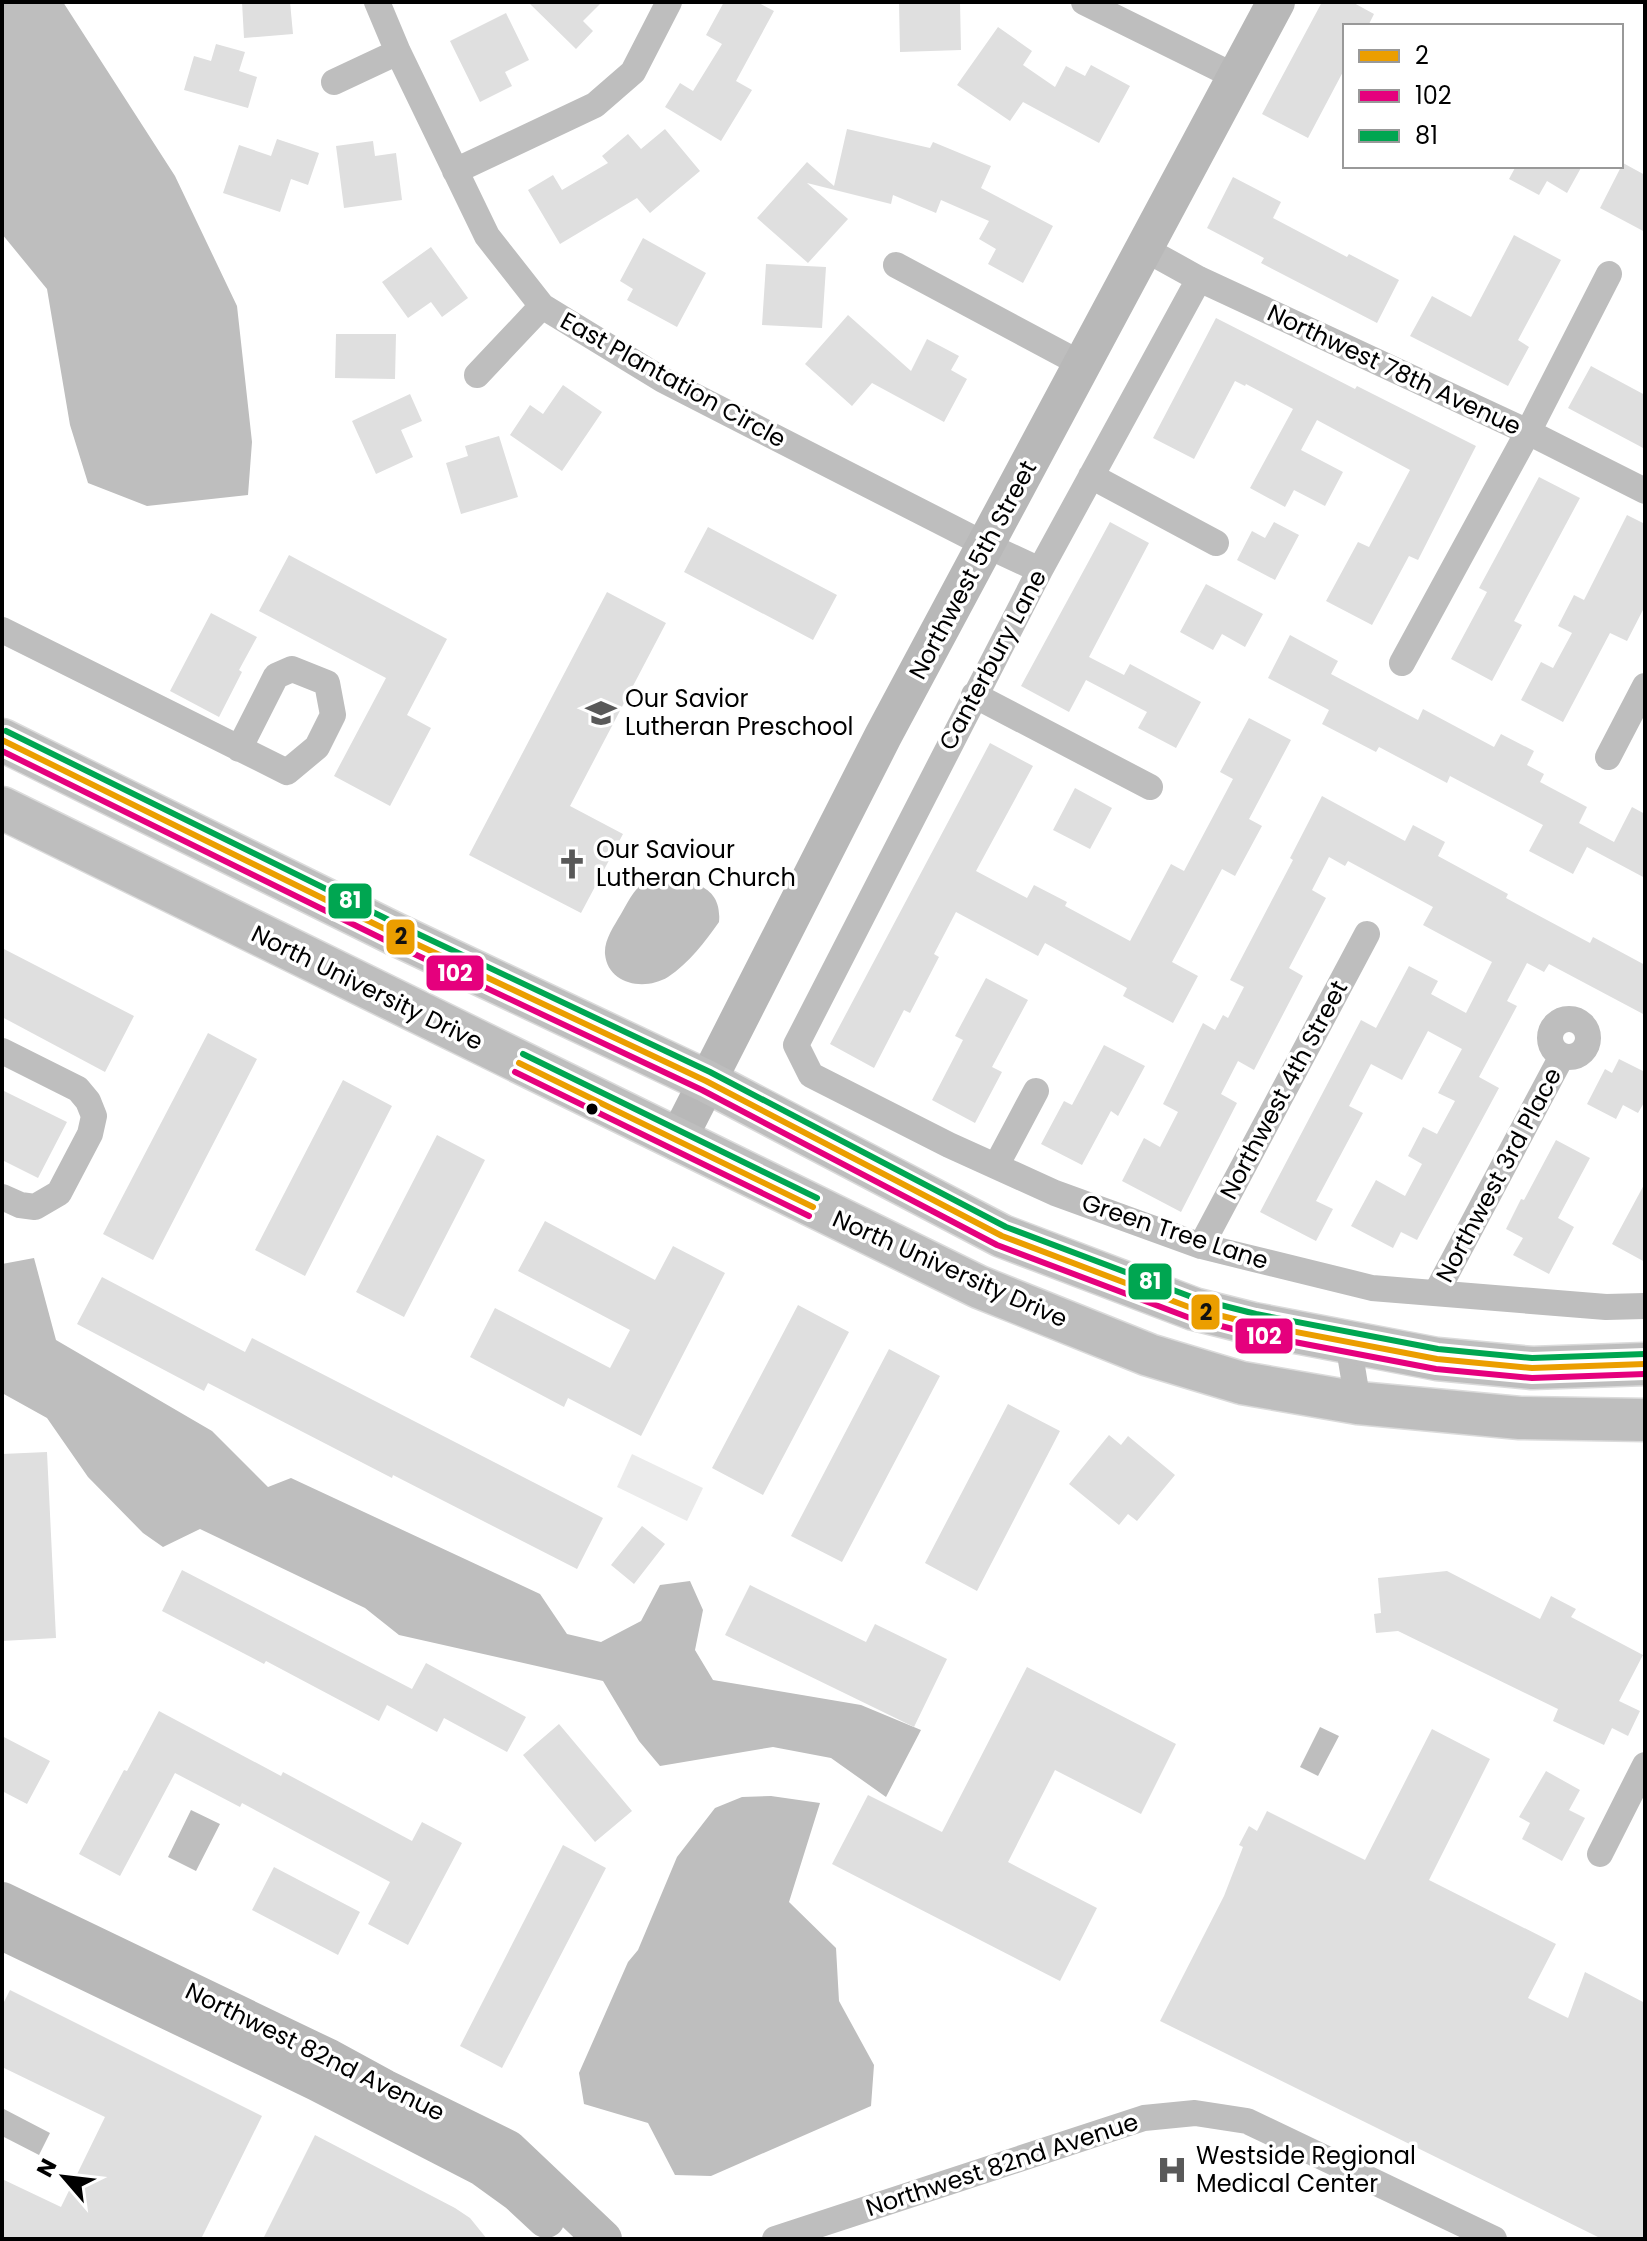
<svg xmlns="http://www.w3.org/2000/svg" width="1647" height="2241" font-family="Poppins,sans-serif">
<style>
.green{fill:#ebebeb}
.water{fill:#bebebe}
.building{fill:#dfdfdf}
.lines{fill:none;stroke-linecap:round;stroke-linejoin:round}
.primary-casing{stroke:#dbdbdb;stroke-width:45}
.street{stroke:#bebebe;stroke-width:26}
.secondary{stroke:#b8b8b8;stroke-width:38}
.primary{stroke:#bebebe;stroke-width:42}
.bus-1-casing{stroke:#fff;stroke-width:12}
.bus-2-casing{stroke:#fff;stroke-width:12}
.bus-3-casing{stroke:#fff;stroke-width:12}
.bus-1{stroke:#eb9e00;stroke-width:6}
.bus-2{stroke:#e5007d;stroke-width:6}
.bus-3{stroke:#00a651;stroke-width:6}
.bus-dot{fill:#000;stroke:#fff;stroke-width:3}
.labels{text-anchor:middle;stroke-width:7;stroke-linejoin:round;paint-order:stroke}
.street-label{font-size:24px;fill:#000;stroke:#fff}
.poi-label{font-size:24px;fill:#000;stroke:#fff;text-anchor:start}
.line-badge{stroke:#fff;stroke-width:3}
.badge-label{font-size:22px;text-anchor:middle;font-weight:bold;fill:#fff}
.pale-badge-label{font-size:22px;text-anchor:middle;font-weight:bold;fill:#111}
</style>
<rect width="100%" height="100%" fill="#fff"/>
<!-- green -->
<path class="green" d="M 632,1454 L 703,1488 L 687,1521 L 617,1487 Z"/>
<!-- water -->
<path class="water" d="M 2,2 L 63,2 L 175,176 L 237,306 L 252,442 L 248,495 L 147,506 L 88,483 L 70,425 L 47,289 L 2,234 Z
M 651,876 C 683,881 723,880 719,922 C 705,942 689,963 668,977 C 645,991 608,985 605,954 C 604,940 614,926 621,914 C 630,898 636,886 651,876 Z
M 34,1258 L 56,1340 L 212,1431 L 268,1487 L 291,1478 L 540,1594 L 567,1634 L 601,1642 L 641,1621 L 660,1585 L 690,1581 L 703,1610 L 695,1650 L 713,1680 L 861,1705 L 921,1730 L 886,1797 L 831,1758 L 773,1747 L 660,1766 L 639,1741 L 603,1681 L 399,1635 L 365,1608 L 200,1529 L 163,1547 L 143,1533 L 88,1477 L 47,1418 L 2,1393 L 2,1264 Z
M 1320,1727 L 1339,1736 L 1318,1776 L 1300,1767 Z
M 771,1796 L 820,1803 L 789,1902 L 836,1948 L 839,2001 L 874,2065 L 871,2106 L 711,2176 L 675,2175 L 648,2123 L 584,2104 L 579,2073 L 628,1962 L 638,1950 L 677,1857 L 715,1808 L 742,1797 Z
M 191,1810 L 220,1824 L 196,1871 L 168,1857 Z
M 2,2108 L 50,2133 L 39,2155 L 2,2136 Z"/>
<!-- building -->
<path class="building" d="M 242,2 L 290,2 L 293,34 L 244,38 Z
M 528,2 L 602,2 L 583,21 L 593,31 L 576,49 Z
M 724,2 L 757,2 L 774,11 L 736,81 L 752,90 L 721,141 L 665,107 L 680,83 L 693,91 L 722,44 L 706,35 Z
M 899,2 L 960,2 L 961,50 L 900,52 Z
M 1322,2 L 1352,2 L 1374,14 L 1368,26 L 1345,26 L 1345,68 L 1308,138 L 1262,114 Z
M 506,13 L 529,60 L 505,72 L 512,86 L 480,102 L 450,41 Z
M 998,27 L 1032,51 L 1023,65 L 1055,87 L 1066,66 L 1085,76 L 1091,65 L 1130,86 L 1099,143 L 1023,102 L 1010,121 L 957,85 Z
M 216,44 L 245,52 L 239,71 L 257,77 L 248,108 L 184,90 L 194,56 L 211,61 Z
M 665,129 L 700,171 L 650,213 L 637,198 L 560,244 L 528,190 L 553,175 L 562,190 L 608,163 L 602,156 L 628,134 L 641,149 Z
M 847,129 L 930,148 L 933,142 L 991,166 L 981,188 L 1053,226 L 1023,283 L 988,264 L 996,249 L 979,239 L 989,221 L 941,200 L 936,213 L 893,195 L 891,204 L 807,183 L 848,219 L 808,263 L 757,218 L 807,162 L 834,186 Z
M 277,139 L 319,153 L 308,185 L 291,179 L 280,212 L 223,193 L 239,145 L 271,156 Z
M 373,141 L 375,156 L 396,153 L 402,200 L 344,208 L 336,146 Z
M 1623,163 L 1645,175 L 1645,232 L 1600,208 Z
M 1516,166 L 1582,166 L 1567,193 L 1547,181 L 1539,195 L 1509,179 Z
M 1233,177 L 1281,202 L 1273,218 L 1347,257 L 1349,254 L 1399,280 L 1377,323 L 1261,263 L 1264,258 L 1207,228 Z
M 1514,235 L 1561,260 L 1518,340 L 1529,347 L 1508,386 L 1410,336 L 1432,296 L 1471,317 Z
M 643,238 L 706,273 L 677,327 L 627,300 L 633,289 L 620,281 Z
M 431,247 L 468,298 L 442,317 L 431,302 L 408,318 L 382,282 Z
M 766,264 L 826,267 L 822,328 L 762,325 Z
M 848,315 L 911,371 L 927,339 L 959,356 L 951,370 L 967,379 L 944,422 L 872,383 L 852,406 L 805,364 Z
M 1216,318 L 1355,389 L 1357,386 L 1476,446 L 1418,560 L 1409,556 L 1372,625 L 1326,601 L 1358,542 L 1369,547 L 1410,470 L 1317,420 L 1301,450 L 1343,472 L 1325,506 L 1294,490 L 1285,507 L 1250,488 L 1293,409 L 1246,384 L 1245,386 L 1235,381 L 1194,459 L 1153,438 Z
M 336,334 L 396,334 L 395,379 L 335,378 Z
M 1591,366 L 1645,395 L 1645,449 L 1568,408 Z
M 563,385 L 602,412 L 562,471 L 510,435 L 530,405 L 543,414 Z
M 410,394 L 422,421 L 401,430 L 413,457 L 376,474 L 352,421 Z
M 499,436 L 518,497 L 461,514 L 446,463 L 468,456 L 465,446 Z
M 1539,477 L 1580,498 L 1514,621 L 1522,625 L 1492,681 L 1451,659 L 1487,592 L 1479,588 Z
M 1627,515 L 1645,524 L 1645,606 L 1627,641 L 1610,633 L 1563,722 L 1521,700 L 1541,662 L 1553,668 L 1572,633 L 1558,626 L 1574,595 L 1584,600 Z
M 1110,522 L 1149,543 L 1089,657 L 1124,675 L 1130,664 L 1201,702 L 1176,748 L 1138,728 L 1147,712 L 1086,680 L 1069,712 L 1021,686 Z
M 1274,522 L 1299,535 L 1275,580 L 1237,560 L 1252,531 L 1265,538 Z
M 708,527 L 837,595 L 813,640 L 684,572 Z
M 289,555 L 447,639 L 407,715 L 431,728 L 390,806 L 334,776 L 386,678 L 259,611 Z
M 1206,584 L 1263,614 L 1245,647 L 1222,634 L 1213,650 L 1180,632 Z
M 607,592 L 666,623 L 570,806 L 623,834 L 581,913 L 469,855 Z
M 211,613 L 257,637 L 239,670 L 242,672 L 219,717 L 170,691 Z
M 1290,635 L 1338,661 L 1331,674 L 1418,720 L 1423,709 L 1494,747 L 1501,734 L 1534,751 L 1527,765 L 1544,774 L 1540,782 L 1587,807 L 1579,823 L 1614,842 L 1632,807 L 1645,814 L 1645,878 L 1587,847 L 1573,874 L 1529,851 L 1543,825 L 1450,776 L 1447,783 L 1379,747 L 1376,752 L 1322,724 L 1329,710 L 1268,678 Z
M 1249,718 L 1291,740 L 1249,819 L 1262,826 L 1235,876 L 1222,869 L 1172,962 L 1198,976 L 1173,1023 L 1123,996 L 1127,988 L 1045,943 L 1038,956 L 956,912 L 934,954 L 939,957 L 910,1013 L 904,1010 L 874,1068 L 830,1044 L 990,743 L 1033,766 L 976,871 L 1027,898 L 1034,885 L 1067,902 L 1065,906 L 1130,941 L 1171,864 L 1184,871 L 1233,779 L 1220,772 Z
M 1075,788 L 1112,808 L 1090,849 L 1053,830 Z
M 1322,796 L 1405,841 L 1413,825 L 1445,842 L 1438,856 L 1508,894 L 1506,898 L 1590,943 L 1593,937 L 1645,965 L 1645,1015 L 1549,964 L 1544,972 L 1527,963 L 1507,1001 L 1517,1006 L 1479,1077 L 1499,1088 L 1417,1240 L 1401,1232 L 1393,1248 L 1351,1226 L 1376,1180 L 1405,1196 L 1422,1164 L 1408,1156 L 1423,1127 L 1437,1134 L 1455,1101 L 1438,1093 L 1462,1049 L 1428,1031 L 1402,1080 L 1371,1064 L 1349,1106 L 1363,1113 L 1316,1201 L 1333,1209 L 1316,1241 L 1260,1212 L 1361,1020 L 1376,1028 L 1409,966 L 1438,981 L 1431,994 L 1466,1013 L 1492,962 L 1423,925 L 1433,907 L 1348,861 L 1345,866 L 1329,857 L 1312,890 L 1326,898 L 1289,968 L 1303,976 L 1254,1070 L 1238,1061 L 1221,1094 L 1237,1103 L 1181,1212 L 1122,1181 L 1144,1138 L 1160,1147 L 1178,1112 L 1163,1104 L 1203,1023 L 1215,1030 L 1223,1015 L 1228,1018 L 1244,987 L 1230,980 L 1293,860 L 1290,858 Z
M 2,948 L 134,1016 L 105,1072 L 2,1017 Z
M 986,978 L 1028,1000 L 992,1067 L 1002,1072 L 975,1123 L 932,1100 L 963,1040 L 955,1036 Z
M 208,1033 L 257,1059 L 153,1260 L 103,1234 Z
M 1104,1045 L 1145,1066 L 1118,1116 L 1111,1111 L 1082,1165 L 1041,1144 L 1064,1101 L 1072,1105 Z
M 1619,1059 L 1645,1072 L 1645,1101 L 1638,1113 L 1623,1105 L 1616,1119 L 1587,1104 L 1605,1069 L 1612,1073 Z
M 343,1080 L 392,1106 L 305,1276 L 255,1250 Z
M 2,1090 L 67,1122 L 38,1178 L 2,1160 Z
M 437,1135 L 485,1160 L 404,1317 L 356,1292 Z
M 1556,1140 L 1590,1158 L 1558,1218 L 1574,1227 L 1549,1274 L 1513,1255 L 1523,1238 L 1506,1229 L 1521,1199 L 1524,1200 Z
M 1645,1183 L 1645,1262 L 1612,1244 Z
M 545,1221 L 655,1280 L 673,1246 L 725,1273 L 641,1436 L 568,1398 L 564,1407 L 470,1357 L 495,1308 L 610,1368 L 630,1330 L 518,1271 Z
M 102,1277 L 245,1352 L 252,1338 L 603,1518 L 577,1569 L 393,1475 L 392,1478 L 208,1383 L 204,1391 L 77,1324 Z
M 798,1305 L 849,1332 L 763,1495 L 712,1468 Z
M 889,1349 L 940,1376 L 842,1562 L 791,1536 Z
M 1008,1404 L 1060,1431 L 977,1591 L 925,1563 Z
M 1109,1435 L 1121,1445 L 1128,1436 L 1175,1475 L 1137,1521 L 1128,1514 L 1119,1525 L 1069,1484 Z
M 47,1452 L 56,1638 L 2,1641 L 2,1454 Z
M 642,1526 L 665,1544 L 634,1584 L 611,1565 Z
M 182,1570 L 412,1689 L 426,1663 L 526,1717 L 507,1752 L 444,1718 L 437,1732 L 387,1705 L 379,1721 L 266,1661 L 264,1664 L 162,1611 Z
M 1447,1571 L 1540,1619 L 1551,1596 L 1576,1609 L 1571,1617 L 1643,1655 L 1619,1701 L 1640,1711 L 1628,1736 L 1612,1728 L 1604,1745 L 1553,1721 L 1558,1709 L 1398,1631 L 1376,1633 L 1374,1614 L 1381,1613 L 1378,1578 Z
M 750,1585 L 866,1642 L 875,1624 L 947,1659 L 914,1727 L 725,1635 Z
M 1027,1667 L 1176,1744 L 1141,1814 L 1055,1770 L 1008,1862 L 1097,1908 L 1060,1981 L 832,1864 L 868,1795 L 942,1832 Z
M 159,1711 L 281,1776 L 283,1772 L 412,1841 L 422,1822 L 462,1843 L 408,1945 L 368,1924 L 390,1882 L 242,1803 L 240,1807 L 175,1773 L 120,1876 L 79,1854 L 124,1770 L 127,1771 Z
M 559,1724 L 632,1811 L 595,1842 L 523,1755 Z
M 1432,1729 L 1490,1759 L 1429,1880 L 1556,1944 L 1528,1998 L 1568,2018 L 1585,1972 L 1645,2003 L 1645,2239 L 1602,2239 L 1160,2021 L 1224,1896 L 1243,1847 L 1239,1845 L 1249,1826 L 1257,1831 L 1267,1811 L 1365,1860 Z
M 2,1736 L 50,1761 L 27,1804 L 2,1791 Z
M 1546,1771 L 1580,1790 L 1569,1810 L 1585,1818 L 1562,1861 L 1522,1839 L 1530,1823 L 1519,1817 Z
M 563,1845 L 606,1868 L 502,2068 L 460,2046 Z
M 274,1867 L 360,1912 L 338,1955 L 252,1910 Z
M 10,1990 L 262,2116 L 201,2239 L 2,2239 L 2,2179 L 61,2207 L 105,2117 L 2,2067 L 2,2006 Z
M 315,2135 L 455,2208 L 470,2218 L 487,2239 L 263,2239 Z"/>
<g class="lines">
<!-- primary casing -->
<g class="primary-casing">
<path id="primary" d="M 2,740 L 395,934 L 706,1081 L 1002,1236 L 1194,1309 L 1254,1324 L 1437,1359 L 1532,1368 L 1645,1364
M 2,808 L 979,1287 L 1149,1355 L 1242,1383 L 1358,1403 L 1520,1418 L 1645,1420"/>
</g>
<!-- street -->
<path class="street" d="M 377,2 L 398,52 L 487,236 L 542,306 L 663,380 L 986,545 L 1040,570
M 1084,2 L 1236,77
M 334,82 L 398,52
M 455,171 L 595,105 L 633,72 L 669,2
M 1143,248 L 1199,279 L 1528,432 L 1645,491
M 896,265 L 1083,365
M 1199,279 L 1040,570 L 796,1045 L 811,1075 L 949,1145 L 1055,1193 L 1201,1246 L 1372,1288 L 1606,1307 L 1645,1306
M 477,375 L 542,306
M 1091,476 L 1216,543
M 2,630 L 287,772 L 317,747 L 333,715 L 327,683 L 292,669 L 276,676 L 239,749
M 1402,663 L 1528,432 L 1609,274
M 974,695 L 1150,787
M 1608,757 L 1645,686
M1550 1038a19 19 0 1 1 38 0a19 19 0 1 1-38 0Z
M 2,1051 L 78,1089 L 88,1101 L 94,1116 L 90,1134 L 59,1193 L 35,1207 L 20,1205 L 2,1197
M 996,1166 L 1036,1091
M 1201,1246 L 1367,934
M 1436,1293 L 1562,1056
M 1348,1342 L 1358,1403
M 1600,1854 L 1645,1765
M 775,2239 L 1144,2118 L 1195,2113 L 1247,2121 L 1494,2239"/>
<!-- secondary -->
<path class="secondary" d="M 677,1141 L 883,736 L 1276,2
M 2,1901 L 329,2058 L 384,2088 L 508,2149 L 603,2239
M 2,1931 L 317,2082 L 482,2167 L 518,2193 L 546,2219"/>
<!-- primary -->
<use href="#primary" class="primary"/>
<!-- bus-1 casing -->
<g class="bus-1-casing">
<path id="bus-1" d="M 2,740 L 395,934 L 706,1081 L 1002,1236 L 1194,1309 L 1254,1324 L 1437,1359 L 1532,1368 L 1645,1364
M 519,1063 L 813,1207"/>
</g>
<!-- bus-2 casing -->
<g class="bus-2-casing">
<path id="bus-2" d="M 2,751 L 391,943 L 702,1090 L 997,1245 L 1190,1318 L 1252,1334 L 1436,1369 L 1532,1378 L 1645,1374
M 515,1072 L 809,1216"/>
</g>
<!-- bus-3 casing -->
<g class="bus-3-casing">
<path id="bus-3" d="M 6,731 L 399,925 L 710,1072 L 1006,1227 L 1197,1299 L 1256,1314 L 1438,1349 L 1532,1358 L 1645,1354
M 523,1054 L 817,1198"/>
</g>
<!-- bus-1 -->
<use href="#bus-1" class="bus-1"/>
<!-- bus-2 -->
<use href="#bus-2" class="bus-2"/>
<!-- bus-3 -->
<use href="#bus-3" class="bus-3"/>
</g>
<!-- icons -->
<defs>
<g id="school-bare" transform="scale(2.4)"><path d="M0-5L7-2L0 1L-7-2ZM-4 1L0 2.5L4 1V4Q0 6-4 4Z" fill="#595959" stroke="#fff" stroke-width="2.5" paint-order="stroke"/></g>
<g id="church-bare" transform="scale(2.4)"><path d="M-1.2-6h2.4v3.5h3.3v2.4h-3.3V6h-2.4V-.1h-3.3v-2.4h3.3Z" fill="#595959" stroke="#fff" stroke-width="2.5" paint-order="stroke"/></g>
<g id="hospital-bare" transform="scale(2.4)"><path d="M-5-5h3v3.5h4V-5h3V5h-3V1.5h-4V5h-3Z" fill="#595959" stroke="#fff" stroke-width="2.5" paint-order="stroke"/></g>
</defs>
<g fill-rule="evenodd">
<use href="#school-bare" x="601" y="713"/>
<use href="#church-bare" x="572" y="864"/>
<use href="#hospital-bare" x="1172" y="2170"/>
</g>
<!-- markers -->
<circle class="bus-dot" cx="592" cy="1109" r="7"/>
<g class="labels">
<!-- street labels -->
<g class="street-label">
<text transform="translate(1394 370) rotate(25)" y="8">Northwest 78th Avenue</text>
<text transform="translate(673 380) rotate(29)" y="8">East Plantation Circle</text>
<text transform="translate(973 570) rotate(-62)" y="8">Northwest 5th Street</text>
<text transform="translate(993 660) rotate(-62)" y="8">Canterbury Lane</text>
<text transform="translate(367 988) rotate(26)" y="8">North University Drive</text>
<text transform="translate(1284 1090) rotate(-62)" y="8">Northwest 4th Street</text>
<text transform="translate(1499 1175) rotate(-62)" y="8">Northwest 3rd Place</text>
<text transform="translate(1175 1232) rotate(18)" y="8">Green Tree Lane</text>
<text transform="translate(950 1269) rotate(24)" y="8">North University Drive</text>
<text transform="translate(315 2052) rotate(26)" y="8">Northwest 82nd Avenue</text>
<text transform="translate(1002 2165) rotate(-18)" y="8">Northwest 82nd Avenue</text>
</g>
<!-- poi labels -->
<g class="poi-label">
<text x="625" y="707">Our Savior<tspan x="625" dy="28">Lutheran Preschool</tspan></text>
<text x="596" y="858">Our Saviour<tspan x="596" dy="28">Lutheran Church</tspan></text>
<text x="1196" y="2164">Westside Regional<tspan x="1196" dy="28">Medical Center</tspan></text>
</g>
</g>
<g class="line-badge">
<rect x="327" y="882" width="46" height="38" rx="8" fill="#00a651"/>
<rect x="385" y="918" width="31" height="38" rx="8" fill="#eb9e00"/>
<rect x="425" y="954" width="60" height="38" rx="8" fill="#e5007d"/>
<rect x="1127" y="1262" width="46" height="39" rx="8" fill="#00a651"/>
<rect x="1190" y="1293" width="31" height="38" rx="8" fill="#eb9e00"/>
<rect x="1234" y="1317" width="60" height="38" rx="8" fill="#e5007d"/>
</g>
<g class="badge-label">
<text x="350" y="908">81</text>
<text x="455" y="981">102</text>
<text x="1150" y="1289">81</text>
<text x="1264" y="1344">102</text>
</g>
<g class="pale-badge-label">
<text x="401" y="944">2</text>
<text x="1206" y="1320">2</text>
</g>
<!-- border -->
<rect width="1647" height="2241" fill="none" stroke="#000000" stroke-width="8"/>
<!-- legend -->
<rect x="1343" y="24" width="280" height="144" fill="#ffffff" stroke="#999999" stroke-width="2"/>
<rect x="1359" y="50" width="40" height="12" fill="#eb9e00" stroke="#999999" stroke-width="2"/>
<text x="1415" y="64" font-size="24" fill="#000000">2</text>
<rect x="1359" y="90" width="40" height="12" fill="#e5007d" stroke="#999999" stroke-width="2"/>
<text x="1415" y="104" font-size="24" fill="#000000">102</text>
<rect x="1359" y="130" width="40" height="12" fill="#00a651" stroke="#999999" stroke-width="2"/>
<text x="1415" y="144" font-size="24" fill="#000000">81</text>
<!-- north arrow -->
<g transform="translate(64 2177) rotate(298)" stroke="#ffffff" stroke-width="6" paint-order="stroke">
<path d="M0-6L14 30L0 20L-14 30Z" fill="#000000"/>
<text y="-12" font-size="22" font-weight="bold" text-anchor="middle" fill="#000000">N</text>
</g>
</svg>
